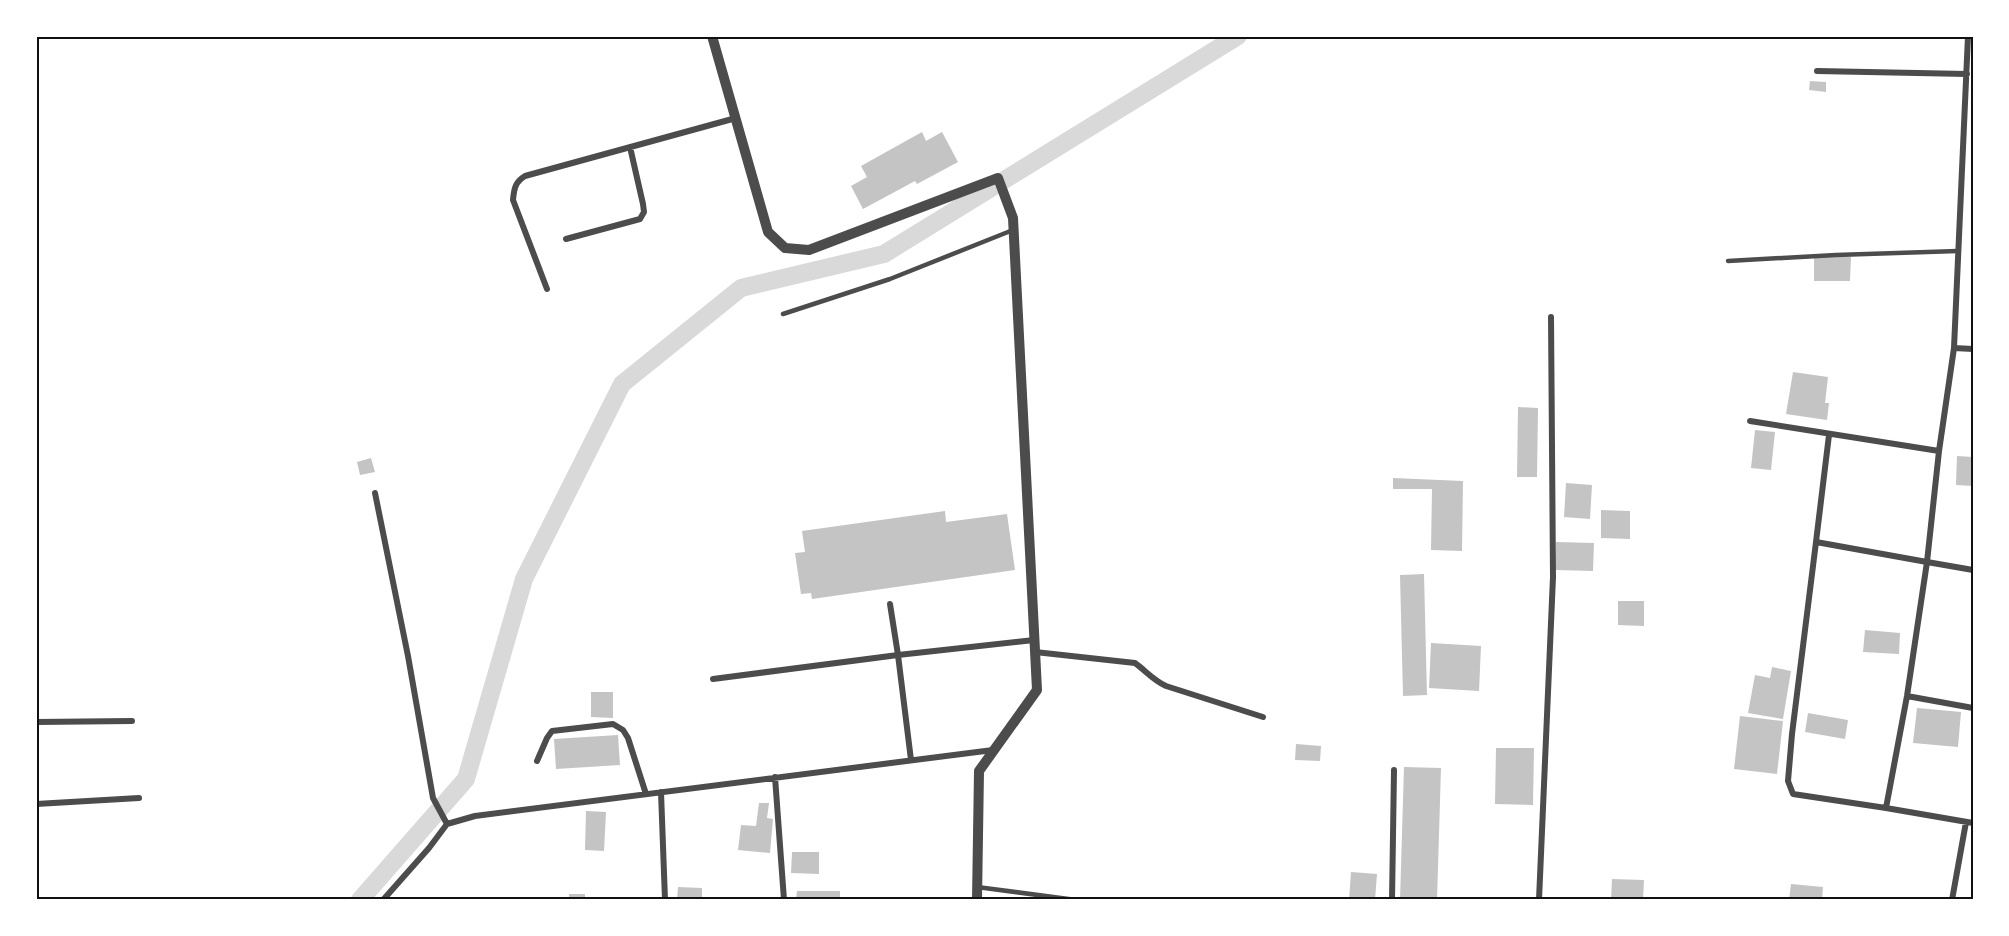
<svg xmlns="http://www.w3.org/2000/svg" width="2009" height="936" font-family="'DM Sans',sans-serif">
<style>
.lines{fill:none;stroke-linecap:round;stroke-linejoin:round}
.canal{stroke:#d9d9d9;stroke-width:18}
.building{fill:#c4c4c4}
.service{stroke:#4c4c4c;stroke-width:4.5}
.minor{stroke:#4c4c4c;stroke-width:6}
.tertiary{stroke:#4c4c4c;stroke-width:10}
.neatline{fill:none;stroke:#111;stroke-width:2}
</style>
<rect width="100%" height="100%" fill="#fff"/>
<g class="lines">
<!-- canal -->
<path class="canal" d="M 360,900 L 466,779 L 524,579 L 622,384 L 741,288 L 884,254 L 1238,36"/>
</g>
<!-- building -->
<path class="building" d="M 1810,81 L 1826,82 L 1826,92 L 1809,90 Z
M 922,132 L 926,141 L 942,132 L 958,162 L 917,184 L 915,181 L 863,209 L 851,186 L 867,177 L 861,166 Z
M 1814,256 L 1851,257 L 1850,281 L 1814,281 Z
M 1793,372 L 1828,377 L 1825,403 L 1829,403 L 1827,420 L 1786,414 Z
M 1518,407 L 1538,408 L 1537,477 L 1517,477 Z
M 1755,430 L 1775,432 L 1771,470 L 1751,468 Z
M 1957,456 L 1973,457 L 1973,486 L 1956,485 Z
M 371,458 L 375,472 L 360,475 L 357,462 Z
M 1393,478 L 1463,481 L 1462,551 L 1431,550 L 1432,489 L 1393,489 Z
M 1566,483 L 1592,485 L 1590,519 L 1564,517 Z
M 1601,510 L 1630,511 L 1630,539 L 1601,538 Z
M 945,511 L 946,522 L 1007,514 L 1015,570 L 812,599 L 811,593 L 801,594 L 795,553 L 805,552 L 802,531 Z
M 1556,542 L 1594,543 L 1593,571 L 1555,570 Z
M 1424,574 L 1427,695 L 1403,696 L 1400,575 Z
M 1618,601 L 1644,601 L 1644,626 L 1618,625 Z
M 1865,630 L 1900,633 L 1899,654 L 1863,652 Z
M 1431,643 L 1481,646 L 1479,691 L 1429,688 Z
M 1772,667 L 1791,671 L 1783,719 L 1748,713 L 1755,675 L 1770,678 Z
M 591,692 L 613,692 L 613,718 L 591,717 Z
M 1917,708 L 1961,712 L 1958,747 L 1913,743 Z
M 1808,713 L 1848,720 L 1845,739 L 1805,732 Z
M 1740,716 L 1783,721 L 1777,774 L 1734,769 Z
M 618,735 L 620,765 L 556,769 L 554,739 Z
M 1296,744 L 1321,746 L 1320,761 L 1295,760 Z
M 1496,748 L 1534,748 L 1533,805 L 1495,804 Z
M 1404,767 L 1441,768 L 1437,900 L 1400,900 Z
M 759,803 L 769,803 L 767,818 L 773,819 L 770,853 L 738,850 L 741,825 L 756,826 Z
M 586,811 L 606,812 L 604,851 L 585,850 Z
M 792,852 L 819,852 L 819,874 L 791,873 Z
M 1351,872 L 1377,874 L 1375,900 L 1349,900 Z
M 1612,879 L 1644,880 L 1643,900 L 1611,900 Z
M 1791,884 L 1823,887 L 1822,900 L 1789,900 Z
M 678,887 L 702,888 L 702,900 L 677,900 Z
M 797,891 L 840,891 L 840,900 L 796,900 Z
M 569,894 L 585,894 L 585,900 L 569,900 Z"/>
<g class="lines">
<!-- service -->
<path class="service" d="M 1728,261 L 1836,255 L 1958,251
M 783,314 L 890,279 L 1013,230
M 977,887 L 1076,900"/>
<!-- minor -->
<path class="minor" d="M 1968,36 L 1954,348 L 1973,349
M 1817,71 L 1967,74
M 566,239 L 640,219 L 644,212 L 643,204 L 630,147
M 547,289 L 513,200 C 514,189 515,182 525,176 L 736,118
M 1954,348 L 1939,451 L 1927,562 L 1816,542 L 1792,734 L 1788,781 L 1793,794 L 1886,808 L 1907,696 L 1927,562 L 1973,570
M 1750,421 L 1939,451
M 375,493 L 408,656 L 433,798 L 447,824
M 1816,542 L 1829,435
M 1035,652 L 1135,663 C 1146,671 1153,680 1166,686 L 1263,717
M 36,655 L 36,614
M 713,679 L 898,655 L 890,604
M 1907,696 L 1973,708
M 36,722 L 132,721
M 911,760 L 898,655 L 1034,640
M 537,761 L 547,738 L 552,731 L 613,724 L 623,730 L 628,738 L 646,794
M 775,777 L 784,900
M 661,792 L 665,900
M 36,804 L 139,798
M 1886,808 L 1973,823
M 383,900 L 429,848 L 447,824 L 475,816 L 993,750
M 1392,900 L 1394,770
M 1539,900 L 1553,577 L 1551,317
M 1952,900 L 1966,822"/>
<!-- tertiary -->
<path class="tertiary" d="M 712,36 L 768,232 L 785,248 L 809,250 L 998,178 L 1013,218 L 1037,690 L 979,771 L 977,900"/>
</g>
<!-- border -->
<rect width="2009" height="936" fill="none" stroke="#ffffff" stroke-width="75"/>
<rect x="38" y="38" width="1934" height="860" class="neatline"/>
</svg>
